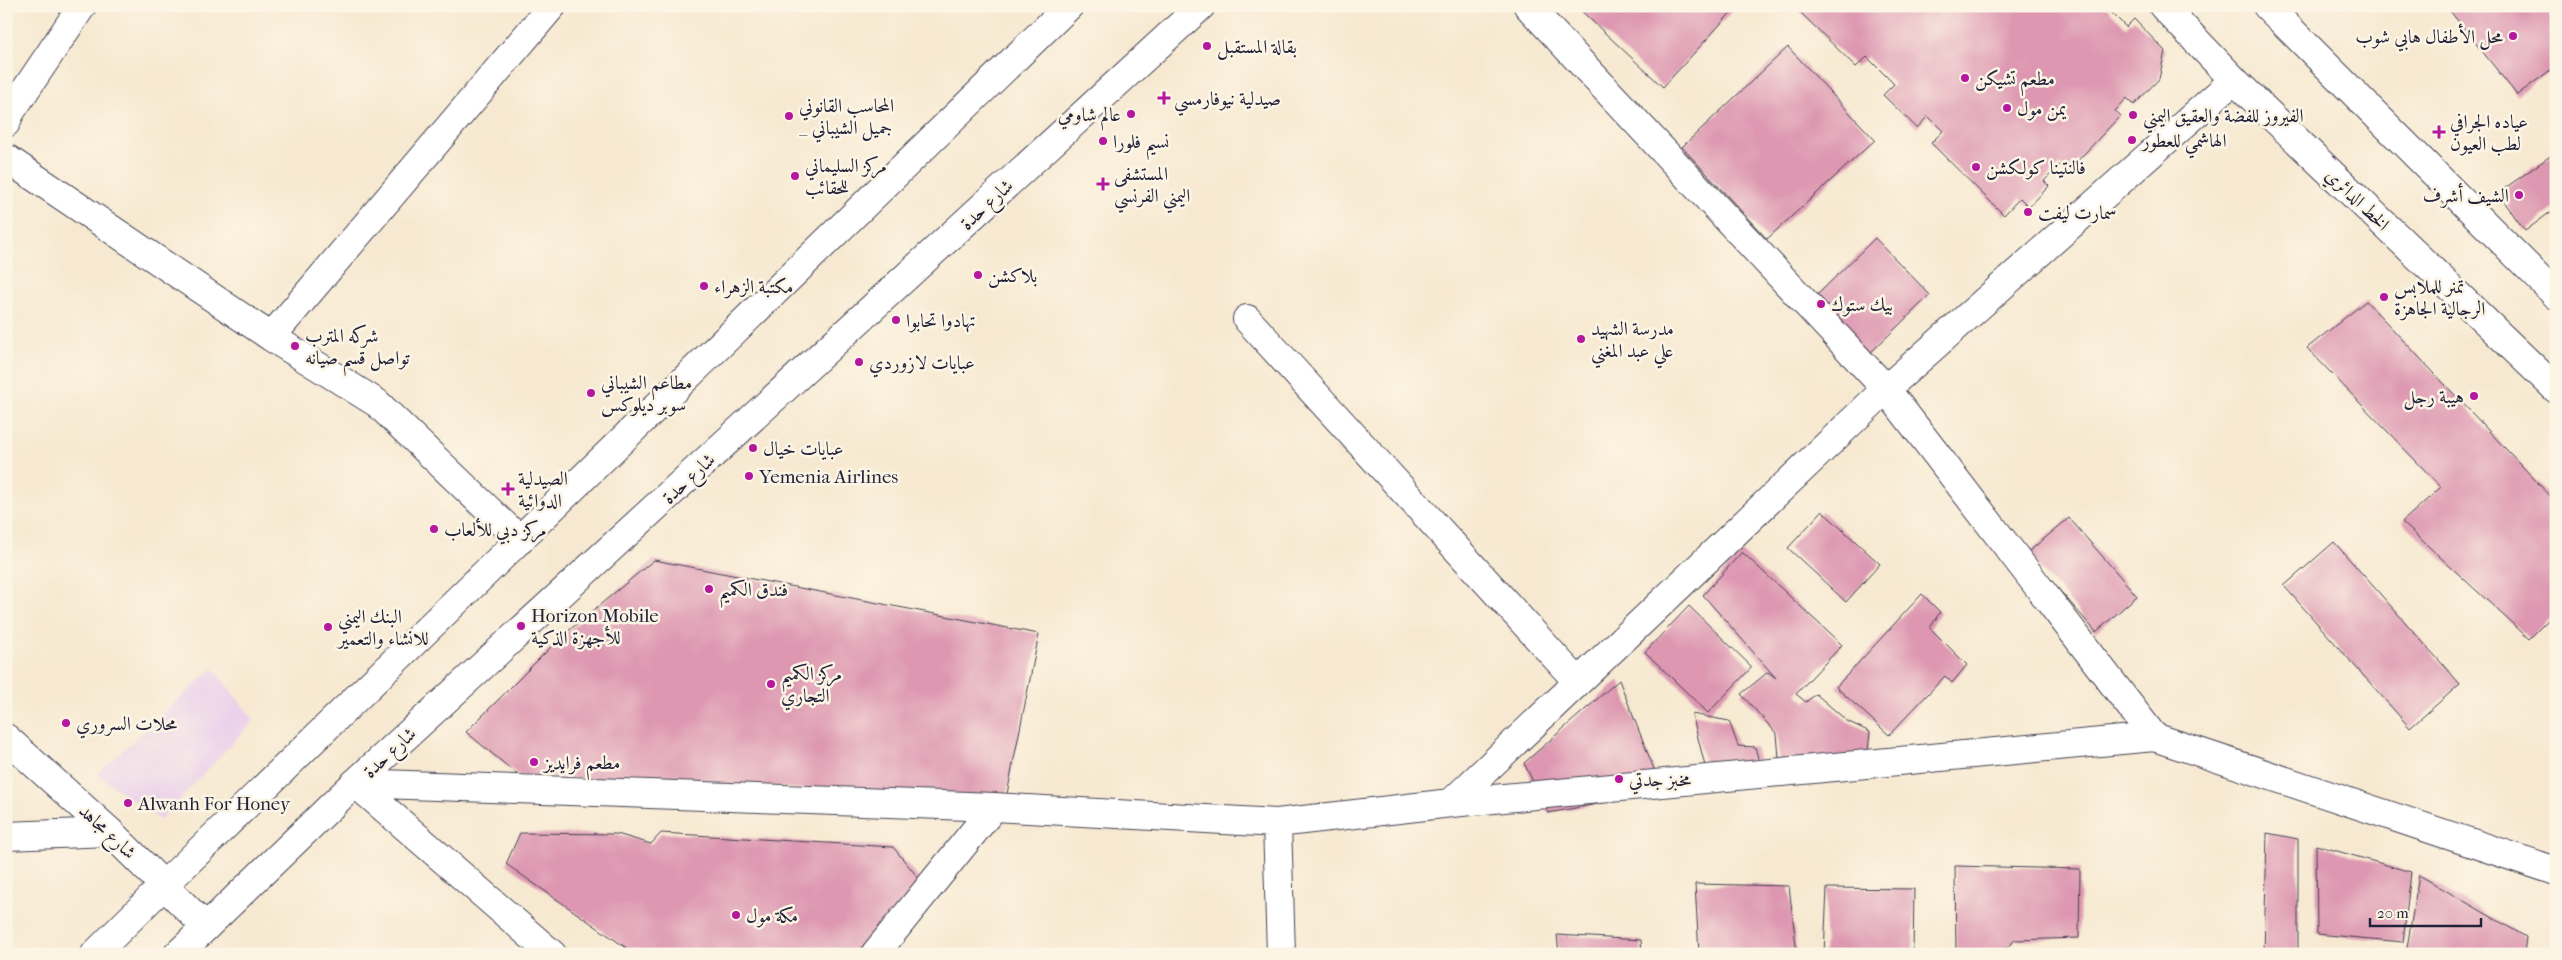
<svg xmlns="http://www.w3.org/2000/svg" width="2562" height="960" font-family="'IM FELL French Canon',Amiri,serif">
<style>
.built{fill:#ebd1eb}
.building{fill:#dd97b1}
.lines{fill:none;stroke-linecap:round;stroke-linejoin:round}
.street-casing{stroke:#424052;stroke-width:30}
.secondary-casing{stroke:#424052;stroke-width:30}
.primary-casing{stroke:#424052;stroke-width:30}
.street{stroke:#fff;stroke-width:28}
.secondary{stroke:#fff;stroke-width:28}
.primary{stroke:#fff;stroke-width:28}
.poi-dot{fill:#b5179e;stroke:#fcf5e5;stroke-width:2}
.labels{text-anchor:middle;stroke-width:5;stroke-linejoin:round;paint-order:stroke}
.poi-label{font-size:19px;fill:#22223b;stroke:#fcf5e5;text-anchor:start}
.street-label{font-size:19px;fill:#22223b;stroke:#fcf5e5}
</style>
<rect width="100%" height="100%" fill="#fcf5e5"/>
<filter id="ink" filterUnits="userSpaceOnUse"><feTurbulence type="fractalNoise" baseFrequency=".02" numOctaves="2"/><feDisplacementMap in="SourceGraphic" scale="10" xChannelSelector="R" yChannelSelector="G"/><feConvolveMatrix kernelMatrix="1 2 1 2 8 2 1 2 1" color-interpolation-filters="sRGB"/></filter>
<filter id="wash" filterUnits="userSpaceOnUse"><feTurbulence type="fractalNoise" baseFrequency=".0096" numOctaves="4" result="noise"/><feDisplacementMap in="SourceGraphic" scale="20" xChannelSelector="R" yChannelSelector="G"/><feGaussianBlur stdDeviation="1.12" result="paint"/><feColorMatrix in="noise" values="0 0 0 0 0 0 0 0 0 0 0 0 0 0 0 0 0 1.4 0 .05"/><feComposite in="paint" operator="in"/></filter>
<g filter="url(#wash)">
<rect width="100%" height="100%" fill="#f7e9d1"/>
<!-- built -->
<path class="built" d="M 213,668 L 254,720 L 160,820 L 97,774 Z"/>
<g id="blocks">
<!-- building -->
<path class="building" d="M 1576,6 L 1737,6 L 1663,87 Z
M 1801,6 L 2105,6 L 2126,27 L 2134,19 L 2165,51 L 2159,79 L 2134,105 L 2127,98 L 2115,111 L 2120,116 L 2068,171 L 2060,165 L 2044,181 L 2049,186 L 2029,207 L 2020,198 L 2004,215 L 1931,143 L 1943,131 L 1928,116 L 1917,128 L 1883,95 L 1894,84 L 1867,57 L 1856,67 L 1798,10 Z
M 2446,6 L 2556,6 L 2556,66 L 2517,95 Z
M 1788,47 L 1875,140 L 1767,239 L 1682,147 Z
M 2556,152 L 2556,208 L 2525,231 L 2498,193 Z
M 1875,238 L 1930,295 L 1865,358 L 1810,302 Z
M 2366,301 L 2556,502 L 2556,612 L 2529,639 L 2402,522 L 2441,487 L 2307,348 Z
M 1822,511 L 1880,564 L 1846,602 L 1788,548 Z
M 2069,518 L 2137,596 L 2096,632 L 2027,553 Z
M 2334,542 L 2460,684 L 2410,728 L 2284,586 Z
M 1742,552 L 1842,645 L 1796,694 L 1806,702 L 1816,694 L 1847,721 L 1870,732 L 1867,761 L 1780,770 L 1777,734 L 1741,694 L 1768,672 L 1776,678 L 1703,595 Z
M 654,560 L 1039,634 L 1006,799 L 518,775 L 466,732 L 561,637 Z
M 1922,594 L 1940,612 L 1930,628 L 1967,665 L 1952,683 L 1945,676 L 1889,735 L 1836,687 Z
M 1689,606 L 1752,667 L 1708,713 L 1645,652 Z
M 1619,680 L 1663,792 L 1548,813 L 1524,763 Z
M 1692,714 L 1729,721 L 1738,746 L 1755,747 L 1761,769 L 1709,782 Z
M 520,833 L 617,834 L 651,844 L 661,833 L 893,847 L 921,881 L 862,954 L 631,954 L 628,949 L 506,864 Z
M 2267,833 L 2298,839 L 2298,954 L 2264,954 Z
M 2316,845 L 2411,872 L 2403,942 L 2317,934 Z
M 1955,866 L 2080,869 L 2079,938 L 2015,940 L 2004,950 L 1981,954 L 1956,954 Z
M 2419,875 L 2526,937 L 2524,954 L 2406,954 Z
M 1695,884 L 1789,886 L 1797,954 L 1699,954 Z
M 1827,888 L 1914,889 L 1913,954 L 1824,954 Z
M 1557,935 L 1641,940 L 1642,954 L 1559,954 Z"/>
</g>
</g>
<g filter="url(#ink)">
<use href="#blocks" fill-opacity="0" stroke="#424052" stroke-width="1"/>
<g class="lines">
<!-- street casing -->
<g class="street-casing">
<path id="street" d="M 1528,6 L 1886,389 L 2154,737
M 6,123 L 10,113 L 82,6
M 6,158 L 271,337 L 377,403 L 520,540
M 1247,319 L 1578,682
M 271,337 L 552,6
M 355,783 L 994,807 L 1277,823 L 1451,803 L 2154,737 L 2556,871
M 355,783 L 552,954
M 1451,803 L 1886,389 L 2234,80
M 1277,823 L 1281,954
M 6,836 L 110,832
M 875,954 L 994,807"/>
</g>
<!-- secondary casing -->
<g class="secondary-casing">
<path id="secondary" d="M 2163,6 L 2234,80 L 2556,389
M 2267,6 L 2556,295
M 6,738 L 110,832 L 206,927"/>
</g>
<!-- primary casing -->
<g class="primary-casing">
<path id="primary" d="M 95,954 L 164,885 L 1069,6
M 178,954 L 355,783 L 1201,6"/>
</g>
<!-- street -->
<use href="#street" class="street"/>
<!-- secondary -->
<use href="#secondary" class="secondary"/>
<!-- primary -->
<use href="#primary" class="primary"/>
</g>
</g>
<!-- markers -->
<g class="poi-dot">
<circle cx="2513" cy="36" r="5"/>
<circle cx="1207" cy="46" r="5"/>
<circle cx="1965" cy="78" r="5"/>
<path d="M1161.5 90.5h5v5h5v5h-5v5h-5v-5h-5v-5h5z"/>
<circle cx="2007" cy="108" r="5"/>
<circle cx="1131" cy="114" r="5"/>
<circle cx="2133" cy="115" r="5"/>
<circle cx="789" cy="116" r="5"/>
<path d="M2436.5 124.5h5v5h5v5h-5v5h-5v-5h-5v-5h5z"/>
<circle cx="2132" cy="140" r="5"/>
<circle cx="1103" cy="141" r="5"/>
<circle cx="1976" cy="167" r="5"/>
<circle cx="795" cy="176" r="5"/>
<path d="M1100.5 176.5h5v5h5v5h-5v5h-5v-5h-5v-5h5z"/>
<circle cx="2519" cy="195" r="5"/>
<circle cx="2028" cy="212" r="5"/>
<circle cx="978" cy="275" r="5"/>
<circle cx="704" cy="286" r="5"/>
<circle cx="2384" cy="297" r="5"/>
<circle cx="1821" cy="304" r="5"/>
<circle cx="896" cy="320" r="5"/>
<circle cx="1581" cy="339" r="5"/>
<circle cx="295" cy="346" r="5"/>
<circle cx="859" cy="362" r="5"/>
<circle cx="591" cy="393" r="5"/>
<circle cx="2474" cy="396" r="5"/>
<circle cx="753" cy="448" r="5"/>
<circle cx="749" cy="476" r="5"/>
<path d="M505.5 481.5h5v5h5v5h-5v5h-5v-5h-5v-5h5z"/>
<circle cx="434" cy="529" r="5"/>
<circle cx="709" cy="589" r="5"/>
<circle cx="521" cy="626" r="5"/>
<circle cx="328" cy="627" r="5"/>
<circle cx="771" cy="684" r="5"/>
<circle cx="66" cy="723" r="5"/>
<circle cx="534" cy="762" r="5"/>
<circle cx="1619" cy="779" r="5"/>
<circle cx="128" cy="803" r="5"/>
<circle cx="736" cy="915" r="5"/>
</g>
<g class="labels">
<!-- poi labels -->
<g class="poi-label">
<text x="2503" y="43" text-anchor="end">محل الأطفال هابي شوب</text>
<text x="1217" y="53">بقالة المستقبل</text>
<text x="1975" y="85">مطعم تشيكن</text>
<text x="1174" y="105">صيدلية نيوفارمسي</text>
<text x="799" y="112">المحاسب القانوني<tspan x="799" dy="22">_ جميل الشيباني</tspan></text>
<text x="2017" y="115">يمن مول</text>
<text x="1121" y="121" text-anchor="end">عالم شاومي</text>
<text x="2143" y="122">الفيروز للفضة والعقيق اليمني</text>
<text x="2450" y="128">عياده الجرافي<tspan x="2450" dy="22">لطب العيون</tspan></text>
<text x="2142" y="147">الهاشمي للعطور</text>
<text x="1113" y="148">نسيم فلورا</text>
<text x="805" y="172">مركز السليماني<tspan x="805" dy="22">للحقائب</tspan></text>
<text x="1986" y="174">فالنتينا كولكشن</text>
<text x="1114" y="180">المستشفى<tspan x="1114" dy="22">اليمني الفرنسي</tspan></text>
<text x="2509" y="202" text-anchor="end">الشيف أشرف</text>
<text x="2038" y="219">سمارت ليفت</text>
<text x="988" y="282">بلاكشن</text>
<text x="714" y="293">مكتبة الزهراء</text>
<text x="2394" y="293">تمنر للملابس<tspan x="2394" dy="22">الرجالية الجاهزة</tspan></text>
<text x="1831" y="311">بيك ستوك</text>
<text x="906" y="327">تهادوا تحابوا</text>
<text x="1591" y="335">مدرسة الشهيد<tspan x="1591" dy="22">علي عبد المغني</tspan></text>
<text x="305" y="342">شركه المترب<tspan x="305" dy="22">تواصل قسم صيانه</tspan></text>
<text x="869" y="369">عبايات لازوردي</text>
<text x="601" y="389">مطاعم الشيباني<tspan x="601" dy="22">سوبر ديلوكس</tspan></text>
<text x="2464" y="403" text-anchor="end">هيبة رجل</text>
<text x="763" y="455">عبايات خيال</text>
<text x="759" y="483">Yemenia Airlines</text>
<text x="518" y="485">الصيدلية<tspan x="518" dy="22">الدوائية</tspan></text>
<text x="444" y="536">مركز دبي للألعاب</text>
<text x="719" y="596">فندق الكميم</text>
<text x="531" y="622">Horizon Mobile<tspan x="531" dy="22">للأجهزة الذكية</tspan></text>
<text x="338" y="623">البنك اليمني<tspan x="338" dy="22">للانشاء والتعمير</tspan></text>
<text x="781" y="680">مركز الكميم<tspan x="781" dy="22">التجاري</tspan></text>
<text x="76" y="730">محلات السروري</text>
<text x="544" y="769">مطعم فرايديز</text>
<text x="1629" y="786">مخبز جدتي</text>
<text x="138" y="810">Alwanh For Honey</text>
<text x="746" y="922">مكة مول</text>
</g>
<!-- street labels -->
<g class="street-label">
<text transform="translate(2358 199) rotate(44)" y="7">الخط الدائري</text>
<text transform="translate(986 204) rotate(-43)" y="7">شارع حدة</text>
<text transform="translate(688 478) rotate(-43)" y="7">شارع حدة</text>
<text transform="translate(389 752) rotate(-43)" y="7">شارع حدة</text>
<text transform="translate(108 831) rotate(43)" y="7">شارع مجاهد</text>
</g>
</g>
<!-- margin -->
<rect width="2562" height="960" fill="none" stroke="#fcf5e5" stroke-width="25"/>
<!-- scale -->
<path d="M2370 918v8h111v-8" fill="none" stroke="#22223b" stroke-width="2.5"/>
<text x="2377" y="918" font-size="15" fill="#22223b" stroke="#fcf5e5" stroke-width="4" paint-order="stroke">20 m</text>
</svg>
